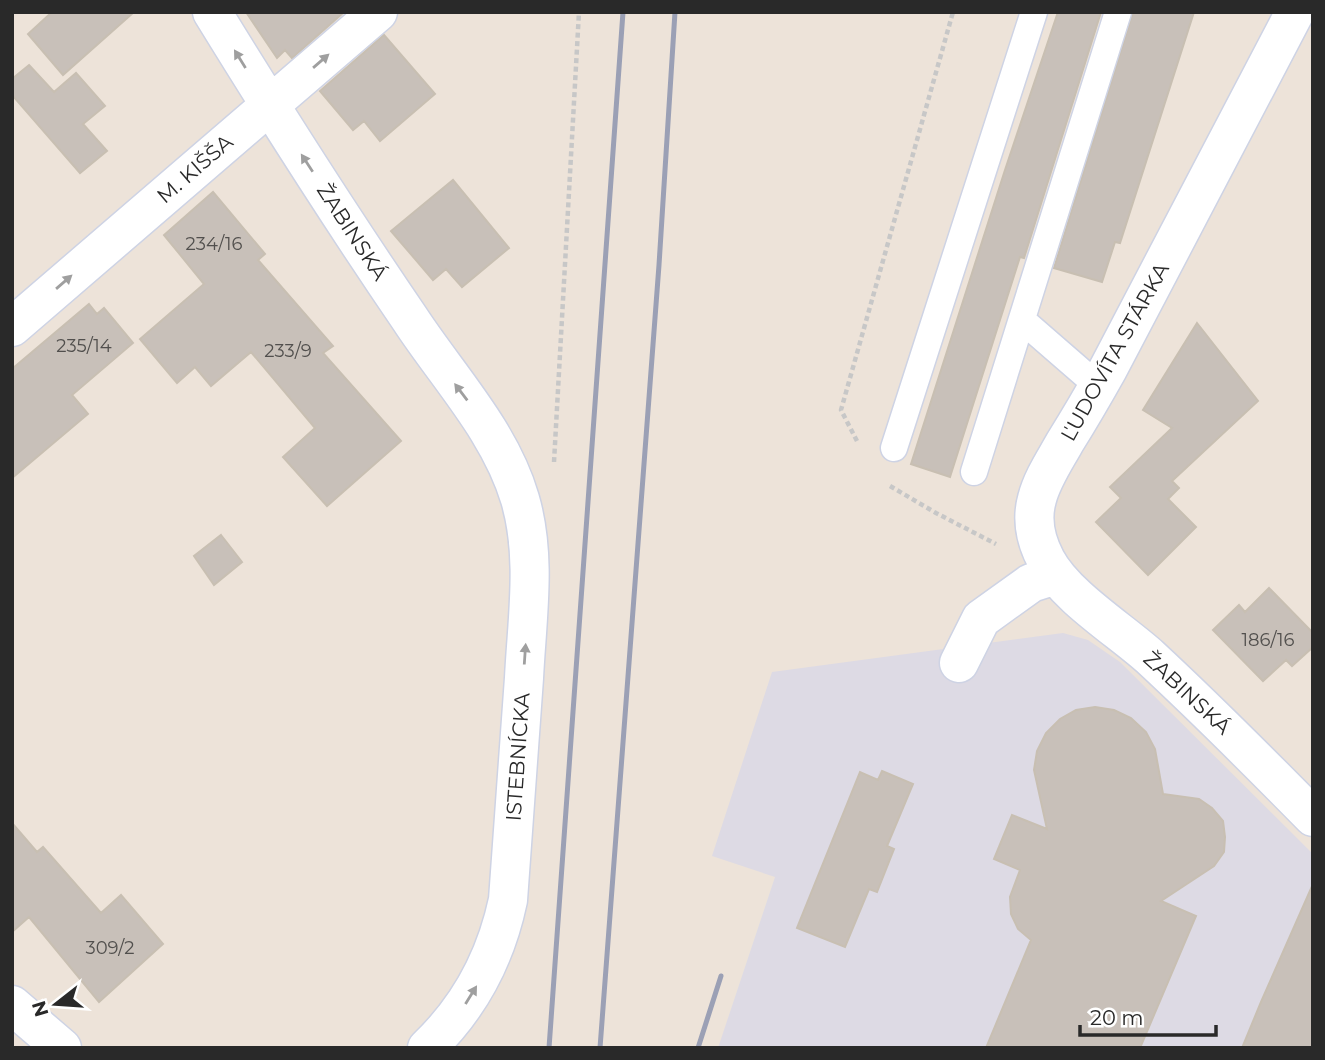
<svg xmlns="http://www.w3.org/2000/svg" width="1325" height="1060" font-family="Montserrat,sans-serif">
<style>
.industrial{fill:#dddae4}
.building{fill:#c8c0b9;stroke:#c8bfb2;stroke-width:2}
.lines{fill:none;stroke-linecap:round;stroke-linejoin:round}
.lane-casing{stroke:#ced3e4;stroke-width:29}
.street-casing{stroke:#ced3e4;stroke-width:41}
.path{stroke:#c7c7c7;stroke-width:4.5;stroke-dasharray:5 3.5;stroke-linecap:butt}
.lane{stroke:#fff;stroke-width:26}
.street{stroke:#fff;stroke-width:38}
.rail{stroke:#9ba0b5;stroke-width:5}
.oneway{fill:#9f9f9f}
.labels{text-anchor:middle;stroke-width:5;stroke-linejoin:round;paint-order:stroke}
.number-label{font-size:18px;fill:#514f4d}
.street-label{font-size:21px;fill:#292929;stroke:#fff}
</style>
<rect width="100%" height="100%" fill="#ede3d9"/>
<!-- industrial -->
<path class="industrial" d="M 1063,633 L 1088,640 L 1120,662 L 1313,854 L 1313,1048 L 718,1048 L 775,877 L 712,856 L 772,672 Z"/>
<!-- building -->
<path class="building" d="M 52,12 L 134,12 L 63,75 L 28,34 Z
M 246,12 L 344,12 L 292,58 L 285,50 L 277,58 Z
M 1058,12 L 1101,12 L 1024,258 L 1020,257 L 950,477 L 911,464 L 1005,170 Z
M 1133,12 L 1194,12 L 1120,243 L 1115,242 L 1102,282 L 1054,268 Z
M 384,35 L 435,94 L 380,141 L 364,121 L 353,130 L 320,91 Z
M 29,65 L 54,92 L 76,73 L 105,106 L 83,124 L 107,151 L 80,173 L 12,95 L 12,79 Z
M 453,180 L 509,248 L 462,287 L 446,269 L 433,280 L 391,231 Z
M 213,192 L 265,254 L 258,260 L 333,346 L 323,353 L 401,441 L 327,506 L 283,457 L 315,428 L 251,352 L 211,386 L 195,367 L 177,383 L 140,339 L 204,284 L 164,235 Z
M 89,304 L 97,314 L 104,308 L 133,343 L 72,395 L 88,414 L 12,478 L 12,369 Z
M 1197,323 L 1258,401 L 1172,481 L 1179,488 L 1168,499 L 1196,527 L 1148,575 L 1096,522 L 1121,498 L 1110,487 L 1172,428 L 1143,410 Z
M 221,535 L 242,562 L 214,585 L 194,556 Z
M 1269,588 L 1313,633 L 1313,647 L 1292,666 L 1286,660 L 1263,681 L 1213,630 L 1239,605 L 1245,612 Z
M 1095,707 L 1114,710 L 1131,718 L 1146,732 L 1155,749 L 1163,794 L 1199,799 L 1212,808 L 1223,821 L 1225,837 L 1224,852 L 1214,866 L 1161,901 L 1196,916 L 1140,1048 L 986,1048 L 1031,940 L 1018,929 L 1011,914 L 1010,897 L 1020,870 L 994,859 L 1012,815 L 1047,829 L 1034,770 L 1037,751 L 1046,733 L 1060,719 L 1076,710 Z
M 882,771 L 913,784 L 887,846 L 894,849 L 877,892 L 869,889 L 845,947 L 797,928 L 860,772 L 878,780 Z
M 12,823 L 37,852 L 43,847 L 101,913 L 121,895 L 163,944 L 99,1002 L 29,917 L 12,932 Z
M 1313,884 L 1313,1048 L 1242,1048 L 1261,1002 Z"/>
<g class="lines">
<!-- lane casing -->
<g class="lane-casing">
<path id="lane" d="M 1022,320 L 1098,386
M 894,448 L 1034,12
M 974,472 L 1118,12"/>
</g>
<!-- street casing -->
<g class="street-casing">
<path id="street" d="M 212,12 C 276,116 341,218 410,319 C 448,377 500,431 520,499 C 537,557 527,618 524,678 C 519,752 514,826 508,900 C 496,957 470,1007 427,1048
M 1295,12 C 1233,131 1170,250 1108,369 C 1094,394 1080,418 1065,442 C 1055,460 1042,479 1037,499 C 1031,520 1036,541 1046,560 C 1065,596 1120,630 1150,657 C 1206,709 1260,763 1313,817
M 12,327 L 378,12
M 959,663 L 981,619 L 1031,583 L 1056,575
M 12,1005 L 62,1048"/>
</g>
<!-- path -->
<path class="path" d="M 857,441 L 841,410 L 953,12
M 554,462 L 579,12
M 890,486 L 936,513 L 996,544"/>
<!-- lane -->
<use href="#lane" class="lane"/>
<!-- street -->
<use href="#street" class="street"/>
<!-- rail -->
<path class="rail" d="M 549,1048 L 623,12
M 600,1048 L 659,265 L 675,12
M 698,1048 L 721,976"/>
</g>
<!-- one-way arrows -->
<defs><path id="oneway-solid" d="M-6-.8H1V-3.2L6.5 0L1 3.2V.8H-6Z" transform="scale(1.75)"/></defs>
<g class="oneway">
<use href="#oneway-solid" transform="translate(240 59) rotate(-122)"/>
<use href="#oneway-solid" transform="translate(321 61) rotate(-41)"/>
<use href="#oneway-solid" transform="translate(307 163) rotate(-123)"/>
<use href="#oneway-solid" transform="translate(64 282) rotate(-41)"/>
<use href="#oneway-solid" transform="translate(461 392) rotate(-127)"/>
<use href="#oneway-solid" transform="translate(525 654) rotate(-86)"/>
<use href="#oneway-solid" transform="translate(471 995) rotate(-58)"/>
</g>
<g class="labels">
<!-- number labels -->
<g class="number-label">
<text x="214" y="250">234/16</text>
<text x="84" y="352">235/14</text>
<text x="288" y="357">233/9</text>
<text x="1268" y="646">186/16</text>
<text x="110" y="954">309/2</text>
</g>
<!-- street labels -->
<g class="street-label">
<text transform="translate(195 169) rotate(-41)" y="7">M. KIŠŠA</text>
<text transform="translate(352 232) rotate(57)" y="7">ŽABINSKÁ</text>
<text transform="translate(1115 352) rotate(-61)" y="7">ĽUDOVÍTA STÁRKA</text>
<text transform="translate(1187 693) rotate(43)" y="7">ŽABINSKÁ</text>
<text transform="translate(518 757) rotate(-86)" y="7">ISTEBNÍCKA</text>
</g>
</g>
<!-- border -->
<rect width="1325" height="1060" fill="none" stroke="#292929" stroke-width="28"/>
<!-- north arrow -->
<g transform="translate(56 1004) rotate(253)" stroke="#ffffff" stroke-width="5" paint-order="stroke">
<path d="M0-5L12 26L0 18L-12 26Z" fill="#292929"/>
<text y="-10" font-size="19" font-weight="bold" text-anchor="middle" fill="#292929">N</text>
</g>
<!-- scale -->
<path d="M1080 1025v10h136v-10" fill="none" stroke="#292929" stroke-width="3.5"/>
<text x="1090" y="1025" font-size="21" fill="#292929" stroke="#ffffff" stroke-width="5" paint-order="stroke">20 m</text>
</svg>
